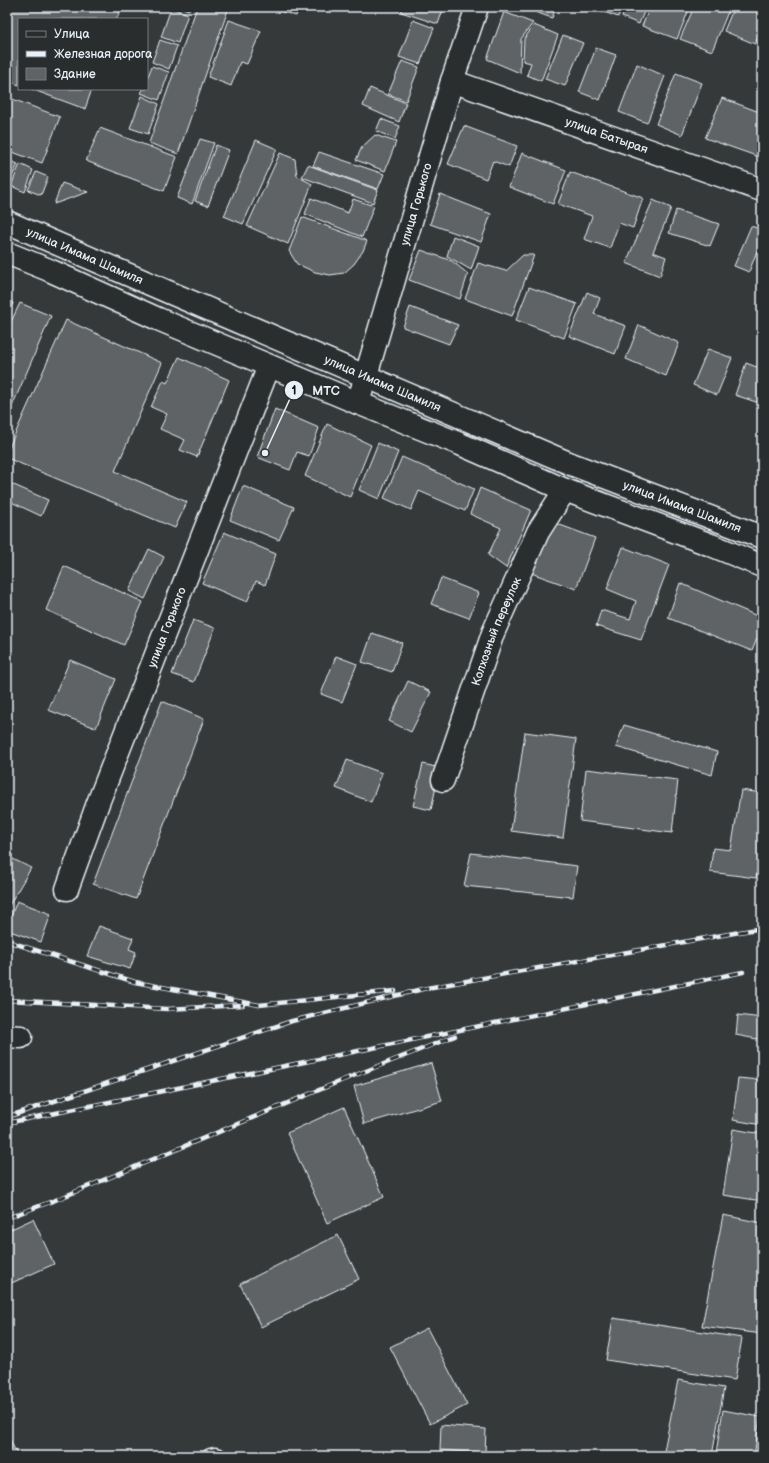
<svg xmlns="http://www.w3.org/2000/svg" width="769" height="1463" font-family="'Balsamiq Sans',sans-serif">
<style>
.building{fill:#5f6365;stroke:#e8f1f8}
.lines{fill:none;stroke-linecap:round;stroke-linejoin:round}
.lane-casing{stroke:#e8f1f8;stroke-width:17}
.street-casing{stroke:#e8f1f8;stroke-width:25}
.secondary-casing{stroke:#e8f1f8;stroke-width:25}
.lane{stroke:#2a2d2e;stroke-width:14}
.street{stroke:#2a2d2e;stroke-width:22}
.secondary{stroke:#2a2d2e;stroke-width:22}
.rail-casing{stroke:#e8f1f8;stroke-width:4.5}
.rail{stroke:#2a2d2e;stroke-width:3;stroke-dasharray:9;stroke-linecap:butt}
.labels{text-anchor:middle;stroke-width:4;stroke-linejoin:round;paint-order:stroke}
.street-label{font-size:12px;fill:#e8f1f8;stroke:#2a2d2e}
.leader{fill:none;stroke:#e8f1f8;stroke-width:1.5}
.callout-dot{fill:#e8f1f8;stroke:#2a2d2e;stroke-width:1.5}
.mark-label{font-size:12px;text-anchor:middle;font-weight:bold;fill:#111}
.callout-label{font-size:13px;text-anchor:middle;font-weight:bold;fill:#e8f1f8;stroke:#2a2d2e;stroke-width:4;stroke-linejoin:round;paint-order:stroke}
</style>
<rect width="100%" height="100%" fill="#35393a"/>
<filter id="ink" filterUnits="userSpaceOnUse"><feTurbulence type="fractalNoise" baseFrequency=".025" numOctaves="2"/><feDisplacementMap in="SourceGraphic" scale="8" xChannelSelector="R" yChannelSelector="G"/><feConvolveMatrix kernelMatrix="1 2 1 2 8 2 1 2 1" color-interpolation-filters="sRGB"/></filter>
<g filter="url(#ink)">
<!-- building -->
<path class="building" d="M 7,7 L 121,7 L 117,19 L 19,19 L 19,85 L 7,80 Z
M 179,7 L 190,7 L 189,10 Z
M 197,7 L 229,7 L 178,154 L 149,143 Z
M 267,7 L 299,7 L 296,16 Z
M 403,7 L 444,7 L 438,24 L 401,12 Z
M 521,7 L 556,7 L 552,18 Z
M 603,7 L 622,7 L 618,17 L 601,11 Z
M 626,7 L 646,7 L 639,24 L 622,17 Z
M 650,7 L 690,7 L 677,39 L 642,26 Z
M 694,7 L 730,7 L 712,51 L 680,39 Z
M 734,7 L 762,7 L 762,28 L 755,44 L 724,31 Z
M 171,8 L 188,14 L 178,43 L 161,37 Z
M 504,12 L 533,23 L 521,39 L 520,73 L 487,59 Z
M 229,20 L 261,31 L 247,64 L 240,62 L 231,86 L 208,77 Z
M 413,20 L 434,28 L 420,64 L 399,57 Z
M 534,25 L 558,35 L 541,81 L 527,75 L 531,63 L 523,61 L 524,39 Z
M 563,35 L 583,43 L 565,86 L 545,79 Z
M 160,40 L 177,46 L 169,69 L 152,62 Z
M 596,48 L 616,55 L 600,100 L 579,92 Z
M 402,61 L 419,67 L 406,101 L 388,94 Z
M 637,64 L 665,76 L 647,123 L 619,112 Z
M 152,66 L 169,72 L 159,100 L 141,93 L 143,89 L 147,89 L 147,79 Z
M 676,73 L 702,83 L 682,135 L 656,124 Z
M 370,88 L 406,103 L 399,122 L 363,106 Z
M 31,89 L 92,89 L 85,109 Z
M 142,96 L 159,104 L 148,134 L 130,128 Z
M 7,97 L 60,117 L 42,163 L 7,150 Z
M 722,98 L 762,113 L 762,158 L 705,138 Z
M 381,119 L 400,126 L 395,139 L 376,131 Z
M 464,126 L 517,146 L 509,167 L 493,161 L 486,179 L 448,164 Z
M 100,128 L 177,157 L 164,191 L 86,161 Z
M 375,135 L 396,142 L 385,171 L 356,160 L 362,147 Z
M 200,139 L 214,143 L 192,204 L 177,198 Z
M 256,140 L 277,149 L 243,224 L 224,216 Z
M 216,145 L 229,150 L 208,206 L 195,201 Z
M 319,152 L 384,174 L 378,189 L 313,166 Z
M 280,153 L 295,159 L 297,176 L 312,184 L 288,244 L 247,226 Z
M 522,153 L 566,170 L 553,204 L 509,187 Z
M 7,160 L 18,164 L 8,185 L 7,185 Z
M 20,164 L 33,170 L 25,192 L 11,186 Z
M 308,165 L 378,190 L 373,203 L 302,177 Z
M 36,172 L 48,177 L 41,195 L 28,190 Z
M 570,172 L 643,198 L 633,228 L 619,223 L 610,248 L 584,239 L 592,216 L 558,204 Z
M 62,183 L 88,192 L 54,204 Z
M 440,194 L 491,214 L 481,242 L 430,224 Z
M 311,198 L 348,213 L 353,199 L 374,206 L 362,237 L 305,214 Z
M 653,200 L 671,208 L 653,252 L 666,257 L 660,276 L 626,263 Z
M 676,210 L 719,224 L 710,246 L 669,233 Z
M 302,217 L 367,241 L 363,251 L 354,264 L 344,273 L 330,275 L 315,272 L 297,264 L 289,251 Z
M 751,226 L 762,230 L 762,253 L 757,251 L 749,272 L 734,266 Z
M 453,236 L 479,246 L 471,270 L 447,256 Z
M 421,250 L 452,261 L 468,274 L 460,299 L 409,280 Z
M 523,255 L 534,255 L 512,316 L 465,299 L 478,263 L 506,271 Z
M 529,287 L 577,304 L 564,338 L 516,320 Z
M 587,292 L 600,298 L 594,314 L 626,326 L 615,354 L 569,336 Z
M 7,300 L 13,303 L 7,315 Z
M 20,303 L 51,316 L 7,418 L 7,330 Z
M 410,307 L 458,325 L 449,344 L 403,327 Z
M 66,320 L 162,363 L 115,471 L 187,502 L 175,528 L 7,458 L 7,452 Z
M 639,325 L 679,343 L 666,376 L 626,359 Z
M 708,349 L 732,358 L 717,395 L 693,385 Z
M 179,357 L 229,380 L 197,457 L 180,450 L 185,440 L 160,429 L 167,414 L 151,407 L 163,381 L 167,383 Z
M 746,363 L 762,369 L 762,404 L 735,395 Z
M 275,409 L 319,428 L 309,456 L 297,452 L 290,470 L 257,457 Z
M 327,424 L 371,445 L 350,497 L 305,476 Z
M 378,443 L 398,452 L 379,499 L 359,490 Z
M 402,457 L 474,489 L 465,511 L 419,491 L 411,510 L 384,498 Z
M 7,482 L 48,500 L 41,516 L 7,500 Z
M 243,486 L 294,507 L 279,540 L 230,520 Z
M 480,488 L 531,510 L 506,568 L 488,555 L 501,528 L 470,514 Z
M 552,522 L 595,538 L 576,589 L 531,573 Z
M 224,532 L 276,554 L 265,585 L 256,581 L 247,602 L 202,583 Z
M 623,547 L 669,565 L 641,640 L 596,626 L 601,610 L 630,619 L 636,601 L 607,589 Z
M 149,549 L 164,557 L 145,599 L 129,591 Z
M 64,566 L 143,602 L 124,645 L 46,610 Z
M 441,578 L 479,593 L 469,618 L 431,604 Z
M 680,583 L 762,618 L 762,626 L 752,651 L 668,618 Z
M 193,620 L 215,628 L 194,682 L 172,674 Z
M 372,633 L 402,643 L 392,672 L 362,662 Z
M 336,656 L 357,664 L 342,702 L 321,694 Z
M 70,660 L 116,679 L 96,728 L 48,710 Z
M 408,681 L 431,692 L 411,732 L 389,721 Z
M 162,701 L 204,719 L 136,899 L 93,884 Z
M 624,725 L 717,752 L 712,775 L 616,747 Z
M 525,732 L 576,739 L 563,838 L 511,831 Z
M 347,760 L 382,773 L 371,802 L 336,788 Z
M 423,764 L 440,768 L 431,810 L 413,806 Z
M 586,769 L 678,780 L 672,833 L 580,821 Z
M 741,790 L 762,793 L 762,856 L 760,856 L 756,878 L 710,872 L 713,848 L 731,850 Z
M 471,853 L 577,866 L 573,897 L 464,886 Z
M 7,856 L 31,868 L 8,907 L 7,906 Z
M 17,901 L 51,914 L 41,942 L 7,930 L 7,926 Z
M 99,926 L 133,938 L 129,949 L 136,952 L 130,969 L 87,956 Z
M 738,1015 L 762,1018 L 762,1040 L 736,1035 Z
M 431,1063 L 442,1101 L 364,1124 L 354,1086 Z
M 762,1073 L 762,1125 L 733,1120 L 738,1078 L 761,1080 Z
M 344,1107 L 384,1197 L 327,1223 L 287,1133 Z
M 733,1129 L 762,1134 L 762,1201 L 723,1195 Z
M 723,1215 L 762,1223 L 762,1334 L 702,1326 Z
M 33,1219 L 54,1264 L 7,1285 L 7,1231 Z
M 338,1235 L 359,1279 L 261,1327 L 240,1284 Z
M 613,1318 L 742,1338 L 735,1380 L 606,1360 Z
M 427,1328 L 467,1405 L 430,1424 L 390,1347 Z
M 678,1380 L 724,1388 L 712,1456 L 663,1456 Z
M 723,1410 L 760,1417 L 754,1456 L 733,1456 L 716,1453 Z
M 441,1425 L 486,1429 L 485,1453 L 440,1450 Z
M 7,1434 L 18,1456 L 7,1456 Z"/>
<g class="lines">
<!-- lane casing -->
<g class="lane-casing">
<path id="lane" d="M 210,1456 L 215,1455 L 219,1456"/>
</g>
<!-- street casing -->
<g class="street-casing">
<g id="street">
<path id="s1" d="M 452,81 L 762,190"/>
<path id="s2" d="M 358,403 L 452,81 L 477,7"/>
<path id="s3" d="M 443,780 L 493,633 L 538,532 L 565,490"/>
<path id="s4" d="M 67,889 L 98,803 L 269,366"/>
<path d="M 7,1036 L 21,1037"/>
</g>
</g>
<!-- secondary casing -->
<g class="secondary-casing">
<g id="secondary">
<path id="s5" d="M 7,222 L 166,291 L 571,464 L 762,537"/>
<path d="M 7,253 L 49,270 L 158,319 L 358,403 L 460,444 L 565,490 L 711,545 L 762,566"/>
</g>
</g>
<!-- lane -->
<use href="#lane" class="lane"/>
<!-- street -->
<use href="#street" class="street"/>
<!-- secondary -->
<use href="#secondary" class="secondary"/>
<!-- rail casing -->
<g class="rail-casing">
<path id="rail" d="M 7,941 L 135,982 L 259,1005 L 395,991
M 7,1000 L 167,1009 L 243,1005
M 7,1117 L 292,1021 L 427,988 L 762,928
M 7,1123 L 743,972
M 7,1218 L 58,1199 L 343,1080 L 455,1036"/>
</g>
<!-- rail -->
<use href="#rail" class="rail"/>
</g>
</g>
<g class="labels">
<!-- street labels -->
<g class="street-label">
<text dy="4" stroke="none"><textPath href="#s1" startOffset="164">улица Батырая</textPath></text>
<text dy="4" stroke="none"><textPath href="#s2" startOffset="207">улица Горького</textPath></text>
<text dy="4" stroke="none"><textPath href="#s5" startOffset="85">улица Имама Шамиля</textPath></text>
<text dy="4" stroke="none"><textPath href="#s5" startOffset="409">улица Имама Шамиля</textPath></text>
<text dy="4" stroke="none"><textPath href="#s5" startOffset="733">улица Имама Шамиля</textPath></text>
<text dy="4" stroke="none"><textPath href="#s4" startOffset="280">улица Горького</textPath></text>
<text dy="4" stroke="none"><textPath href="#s3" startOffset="158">Колхозный переулок</textPath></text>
</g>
</g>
<!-- callouts -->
<path class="leader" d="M265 453L294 390"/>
<g class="callout-dot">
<circle cx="265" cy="453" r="4"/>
<circle cx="294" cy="390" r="10"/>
</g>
<g class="mark-label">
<text x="294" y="394">1</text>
</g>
<g class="callout-label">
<text x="326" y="395">МТС</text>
</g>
<!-- margin -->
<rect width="769" height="1463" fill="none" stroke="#2a2d2e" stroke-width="24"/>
<rect x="12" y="12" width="745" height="1439" fill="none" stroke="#e8f1f8" stroke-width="1.5" filter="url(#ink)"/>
<!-- legend -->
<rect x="18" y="18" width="130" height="72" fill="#2a2d2e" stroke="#767b7f"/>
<rect x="26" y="31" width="20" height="6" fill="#2a2d2e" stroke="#767b7f"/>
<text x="54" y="38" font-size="12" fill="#e8f1f8">Улица</text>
<rect x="26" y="51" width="20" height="6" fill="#e8f1f8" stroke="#767b7f"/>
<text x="54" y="58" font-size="12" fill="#e8f1f8">Железная дорога</text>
<rect x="26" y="68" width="20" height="12" fill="#5f6365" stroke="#767b7f"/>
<text x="54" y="78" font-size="12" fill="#e8f1f8">Здание</text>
</svg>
